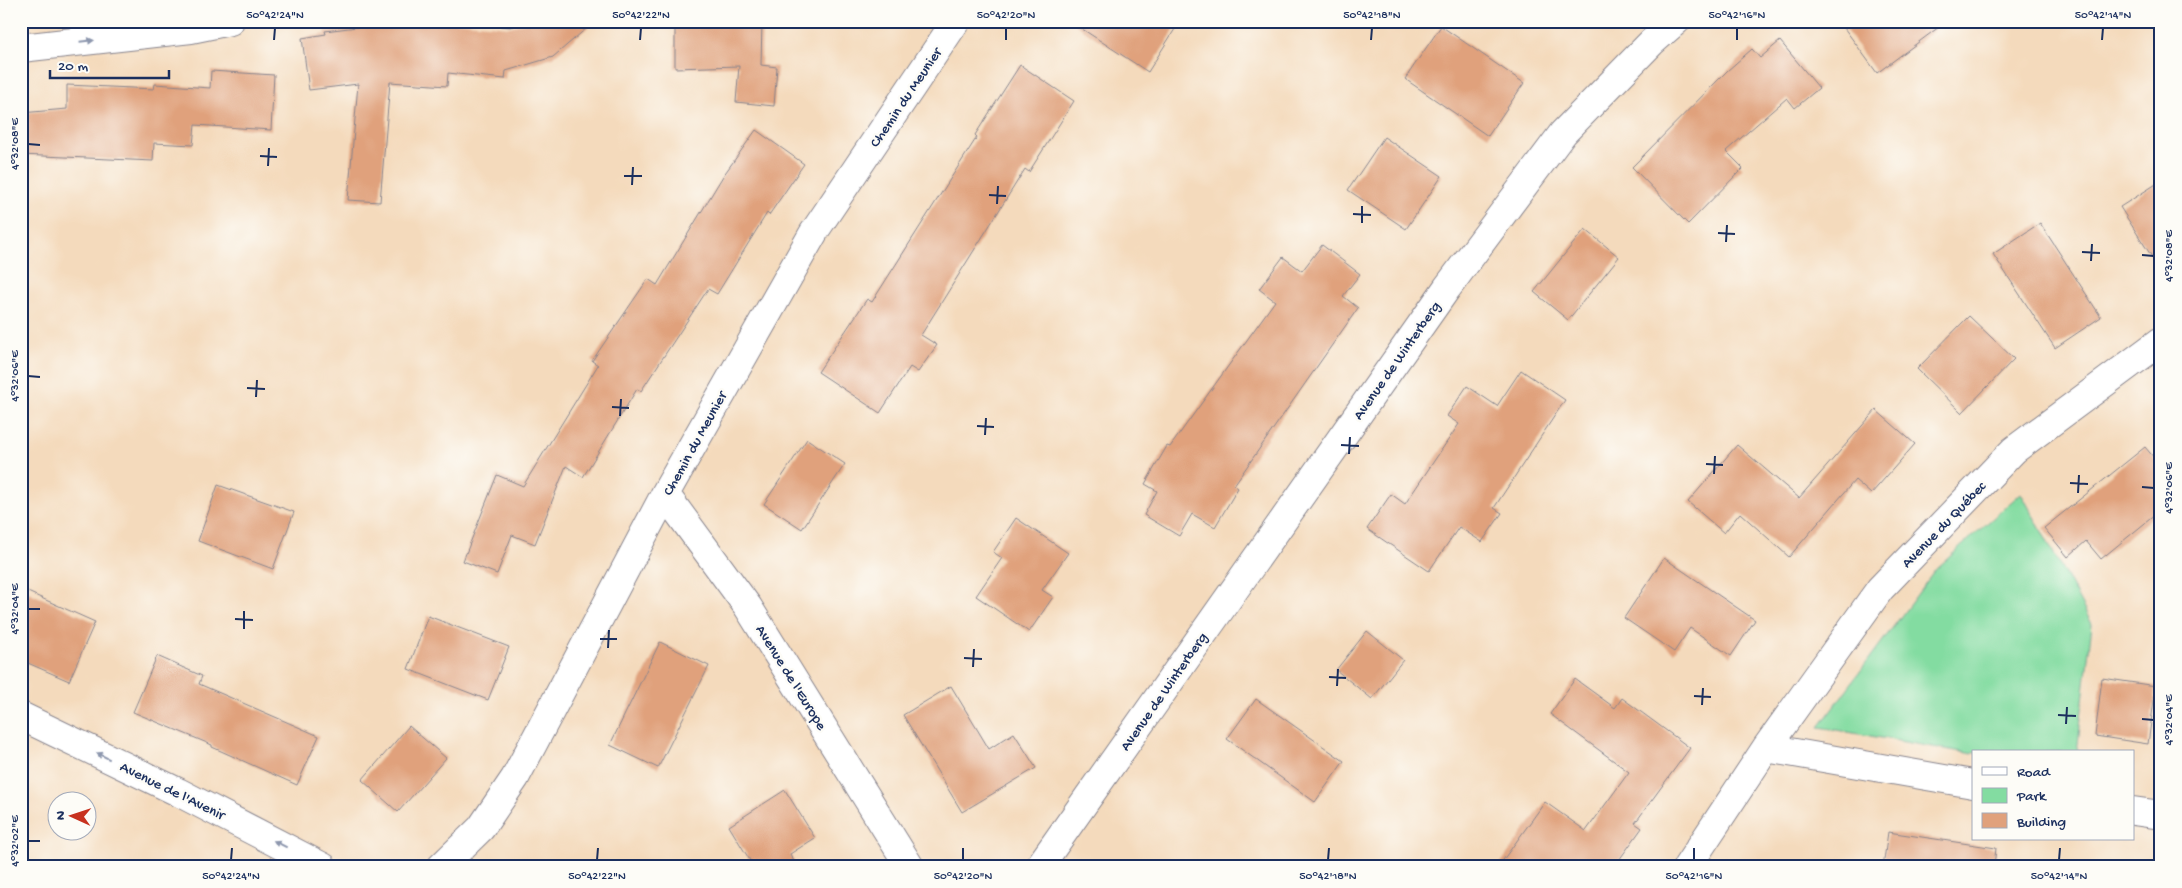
<svg xmlns="http://www.w3.org/2000/svg" width="2182" height="888" font-family="'Gochi Hand',sans-serif">
<style>
.green{fill:#83dca1;stroke:#4f8680}
.building{fill:#e0a17c}
.lines{fill:none;stroke-linecap:round;stroke-linejoin:round}
.street-casing{stroke:#88848d;stroke-width:30}
.street{stroke:#fff;stroke-width:28}
.oneway{fill:#8d97ae}
.ticks{fill:none;stroke:#1b2f5e;stroke-width:2}
.labels{text-anchor:middle;stroke-width:5;stroke-linejoin:round;paint-order:stroke}
.street-label{font-size:15px;fill:#1b2f5e;stroke:#fdfcf7}
.neatline{fill:none;stroke:#1b2f5e;stroke-width:2}
.ticks-label{font-size:12px;text-anchor:middle;fill:#1b2f5e}
</style>
<rect width="100%" height="100%" fill="#fdfcf7"/>
<filter id="ink" filterUnits="userSpaceOnUse"><feTurbulence type="fractalNoise" baseFrequency=".02" numOctaves="2"/><feDisplacementMap in="SourceGraphic" scale="10" xChannelSelector="R" yChannelSelector="G"/><feConvolveMatrix kernelMatrix="1 2 1 2 8 2 1 2 1" color-interpolation-filters="sRGB"/></filter>
<filter id="wash" filterUnits="userSpaceOnUse"><feTurbulence type="fractalNoise" baseFrequency=".0096" numOctaves="4" result="noise"/><feDisplacementMap in="SourceGraphic" scale="20" xChannelSelector="R" yChannelSelector="G"/><feGaussianBlur stdDeviation="1.12" result="paint"/><feColorMatrix in="noise" values="0 0 0 0 0 0 0 0 0 0 0 0 0 0 0 0 0 1.4 0 .05"/><feComposite in="paint" operator="in"/></filter>
<g filter="url(#wash)">
<rect width="100%" height="100%" fill="#f4dabc"/>
<!-- green -->
<path class="green" d="M 2021,493 L 2092,624 L 2077,752 L 1973,752 L 1973,754 L 1819,727 L 1936,569 Z"/>
<g id="blocks">
<!-- building -->
<path class="building" d="M 404,21 L 444,21 L 510,27 L 530,21 L 595,21 L 553,57 L 506,71 L 505,79 L 448,73 L 447,86 L 390,82 L 380,202 L 348,200 L 358,84 L 309,90 L 302,38 L 326,34 L 325,31 Z
M 675,21 L 762,21 L 761,65 L 777,67 L 774,106 L 736,102 L 739,66 L 675,68 Z
M 1070,21 L 1180,21 L 1148,72 Z
M 1839,21 L 1947,21 L 1877,73 Z
M 1441,26 L 1524,83 L 1488,136 L 1405,79 Z
M 1780,41 L 1819,88 L 1795,108 L 1787,98 L 1726,151 L 1743,168 L 1688,224 L 1632,167 L 1727,71 L 1752,49 L 1760,58 Z
M 1020,65 L 1074,101 L 1029,172 L 1025,169 L 921,335 L 937,345 L 918,372 L 910,367 L 880,413 L 818,372 L 867,299 L 872,302 L 977,137 L 975,135 Z
M 211,71 L 274,75 L 271,130 L 195,125 L 193,145 L 154,143 L 153,161 L 21,155 L 21,113 L 67,109 L 67,85 L 154,89 L 155,84 L 210,88 Z
M 756,130 L 804,164 L 769,215 L 767,213 L 717,294 L 708,289 L 641,391 L 637,389 L 583,477 L 566,466 L 535,544 L 512,535 L 497,574 L 463,561 L 497,475 L 523,486 L 598,365 L 592,361 L 648,279 L 657,285 L 723,176 Z
M 1384,137 L 1442,176 L 1406,229 L 1348,190 Z
M 2161,181 L 2161,271 L 2120,207 Z
M 2040,223 L 2101,317 L 2055,348 L 1993,254 Z
M 1585,229 L 1619,257 L 1568,320 L 1534,292 Z
M 1322,245 L 1360,274 L 1343,296 L 1358,308 L 1234,485 L 1238,488 L 1215,527 L 1192,514 L 1179,536 L 1144,515 L 1157,491 L 1145,484 L 1167,446 L 1170,447 L 1275,301 L 1259,289 L 1283,257 L 1302,271 Z
M 1969,316 L 2014,359 L 1962,413 L 1917,369 Z
M 1521,370 L 1565,400 L 1494,508 L 1502,513 L 1482,542 L 1459,527 L 1429,571 L 1367,529 L 1391,494 L 1405,504 L 1459,424 L 1447,416 L 1467,386 L 1497,406 Z
M 1876,410 L 1915,444 L 1871,494 L 1855,480 L 1789,557 L 1740,513 L 1724,533 L 1688,502 L 1737,445 L 1799,498 Z
M 807,439 L 845,464 L 802,529 L 764,504 Z
M 2145,447 L 2161,466 L 2161,510 L 2101,559 L 2086,541 L 2068,557 L 2044,528 Z
M 218,485 L 294,512 L 273,569 L 198,541 Z
M 1016,518 L 1068,553 L 1042,590 L 1053,597 L 1029,632 L 976,596 L 1002,558 L 993,552 Z
M 1664,558 L 1755,620 L 1731,656 L 1690,628 L 1674,652 L 1624,618 Z
M 21,589 L 95,622 L 69,681 L 21,660 Z
M 428,616 L 509,647 L 488,700 L 408,669 Z
M 1367,631 L 1403,660 L 1372,699 L 1336,670 Z
M 660,642 L 709,666 L 658,768 L 610,745 Z
M 157,656 L 202,676 L 199,684 L 319,736 L 297,785 L 212,747 L 212,745 L 133,712 Z
M 2102,678 L 2156,686 L 2148,744 L 2095,736 Z
M 1575,679 L 1615,708 L 1622,698 L 1690,748 L 1635,823 L 1642,828 L 1614,867 L 1498,867 L 1545,802 L 1586,831 L 1629,772 L 1550,714 Z
M 951,686 L 989,749 L 1014,733 L 1036,768 L 962,812 L 903,715 Z
M 1256,699 L 1344,761 L 1315,802 L 1227,739 Z
M 409,726 L 446,758 L 398,812 L 362,780 Z
M 785,790 L 815,838 L 790,854 L 797,867 L 754,867 L 729,826 Z
M 1888,832 L 1996,848 L 1994,867 L 1883,867 Z"/>
</g>
</g>
<g filter="url(#ink)">
<use href="#blocks" fill-opacity="0" stroke="#88848d" stroke-width="1"/>
<g class="lines">
<!-- street casing -->
<g class="street-casing">
<path id="street" d="M 21,48 L 191,29 L 230,21
M 665,494 L 748,607 L 910,867
M 21,716 L 178,792 L 323,867
M 1766,748 L 1973,784
M 2133,811 L 2161,815
M 441,867 L 481,828 L 515,778 L 665,494 L 814,232 L 956,21
M 1039,867 L 1447,288 L 1563,133 L 1652,42 L 1676,21
M 1687,867 L 1766,748 L 1880,589 L 2014,450 L 2161,341"/>
</g>
<!-- street -->
<use href="#street" class="street"/>
</g>
<!-- one-way arrows -->
<defs><path id="oneway-solid" d="M-6-.8H1V-3.2L6.5 0L1 3.2V.8H-6Z" transform="scale(1.25)"/></defs>
<g class="oneway">
<use href="#oneway-solid" transform="translate(87 41) rotate(-6)"/>
<use href="#oneway-solid" transform="translate(103 756) rotate(-154)"/>
<use href="#oneway-solid" transform="translate(280 844) rotate(-153)"/>
</g>
</g>
<!-- ticks -->
<path class="ticks" d="M 274,40 L 275,28M 640,40 L 641,28M 1006,40 L 1006,28M 1371,40 L 1372,28M 1737,40 L 1737,28M 2102,40 L 2103,28M 28,144 L 40,145M 260,156 L 277,157M 268,166 L 269,148M 624,176 L 642,176M 632,185 L 633,167M 989,195 L 1006,196M 997,204 L 998,186M 1353,214 L 1371,215M 1362,223 L 1362,206M 1718,233 L 1735,234M 1726,242 L 1727,225M 2082,252 L 2100,253M 2142,255 L 2154,256M 2091,261 L 2092,244M 28,376 L 40,377M 247,388 L 265,389M 256,397 L 257,380M 612,407 L 629,408M 620,416 L 621,399M 977,426 L 994,427M 985,435 L 986,418M 1341,445 L 1359,446M 1349,454 L 1350,437M 1706,464 L 1723,465M 1714,474 L 1715,456M 2070,483 L 2088,484M 2142,487 L 2154,488M 2078,493 L 2079,475M 28,609 L 40,609M 235,619 L 253,620M 244,629 L 244,611M 600,639 L 617,639M 608,648 L 609,630M 964,658 L 982,659M 973,667 L 974,649M 1329,677 L 1346,678M 1337,686 L 1338,669M 1694,696 L 1711,697M 1702,705 L 1703,688M 2058,715 L 2076,716M 2142,719 L 2154,720M 2066,724 L 2067,707M 28,841 L 40,841M 231,860 L 232,848M 597,860 L 598,848M 963,860 L 963,848M 1328,860 L 1329,848M 1694,860 L 1694,848M 2059,860 L 2060,848"/>
<g class="labels">
<!-- street labels -->
<g class="street-label">
<text transform="translate(905 97) rotate(-56)" y="5">Chemin du Meunier</text>
<text transform="translate(1396 360) rotate(-55)" y="5">Avenue de Winterberg</text>
<text transform="translate(694 443) rotate(-61)" y="5">Chemin du Meunier</text>
<text transform="translate(1943 524) rotate(-46)" y="5">Avenue du Québec</text>
<text transform="translate(792 677) rotate(58)" y="5">Avenue de l'Europe</text>
<text transform="translate(1163 691) rotate(-55)" y="5">Avenue de Winterberg</text>
<text transform="translate(173 790) rotate(26)" y="5">Avenue de l'Avenir</text>
</g>
</g>
<!-- margin -->
<rect width="2182" height="888" fill="none" stroke="#fdfcf7" stroke-width="55"/>
<!-- legend -->
<rect x="1972" y="750" width="162" height="90" fill="#fdfcf7" stroke="#a3aaba"/>
<rect x="1982" y="767" width="25" height="8" fill="#ffffff" stroke="#a3aaba"/>
<text x="2017" y="776" font-size="15" fill="#1b2f5e">Road</text>
<rect x="1982" y="788" width="25" height="15" fill="#83dca1" stroke="#a3aaba"/>
<text x="2017" y="800" font-size="15" fill="#1b2f5e">Park</text>
<rect x="1982" y="813" width="25" height="15" fill="#e0a17c" stroke="#a3aaba"/>
<text x="2017" y="826" font-size="15" fill="#1b2f5e">Building</text>
<!-- north arrow -->
<g transform="translate(72 816) rotate(273)"><circle r="24" fill="#fdfcf7" stroke="#a3aaba"/>
<path d="M0-4L9 19L0 12L-9 19Z" fill="#c8321e"/>
<text y="-8" font-size="14" font-weight="bold" text-anchor="middle" fill="#1b2f5e">N</text>
</g>
<!-- scale -->
<path d="M50 70v8h119v-8" fill="none" stroke="#1b2f5e" stroke-width="2.5"/>
<text x="58" y="70" font-size="15" fill="#1b2f5e" stroke="#fdfcf7" stroke-width="4" paint-order="stroke">20 m</text>
<rect x="28" y="28" width="2126" height="832" class="neatline"/>
<g class="ticks-label">
<text x="275" y="18">50°42'24"N</text>
<text x="641" y="18">50°42'22"N</text>
<text x="1006" y="18">50°42'20"N</text>
<text x="1372" y="18">50°42'18"N</text>
<text x="1737" y="18">50°42'16"N</text>
<text x="2103" y="18">50°42'14"N</text>
<text transform="translate(14 144) rotate(-90)" y="4">4°32'08"E</text>
<text transform="translate(2168 256) rotate(-90)" y="4">4°32'08"E</text>
<text transform="translate(14 376) rotate(-90)" y="4">4°32'06"E</text>
<text transform="translate(2168 488) rotate(-90)" y="4">4°32'06"E</text>
<text transform="translate(14 609) rotate(-90)" y="4">4°32'04"E</text>
<text transform="translate(2168 720) rotate(-90)" y="4">4°32'04"E</text>
<text transform="translate(14 841) rotate(-90)" y="4">4°32'02"E</text>
<text x="231" y="879">50°42'24"N</text>
<text x="597" y="879">50°42'22"N</text>
<text x="963" y="879">50°42'20"N</text>
<text x="1328" y="879">50°42'18"N</text>
<text x="1694" y="879">50°42'16"N</text>
<text x="2059" y="879">50°42'14"N</text>
</g>
</svg>
